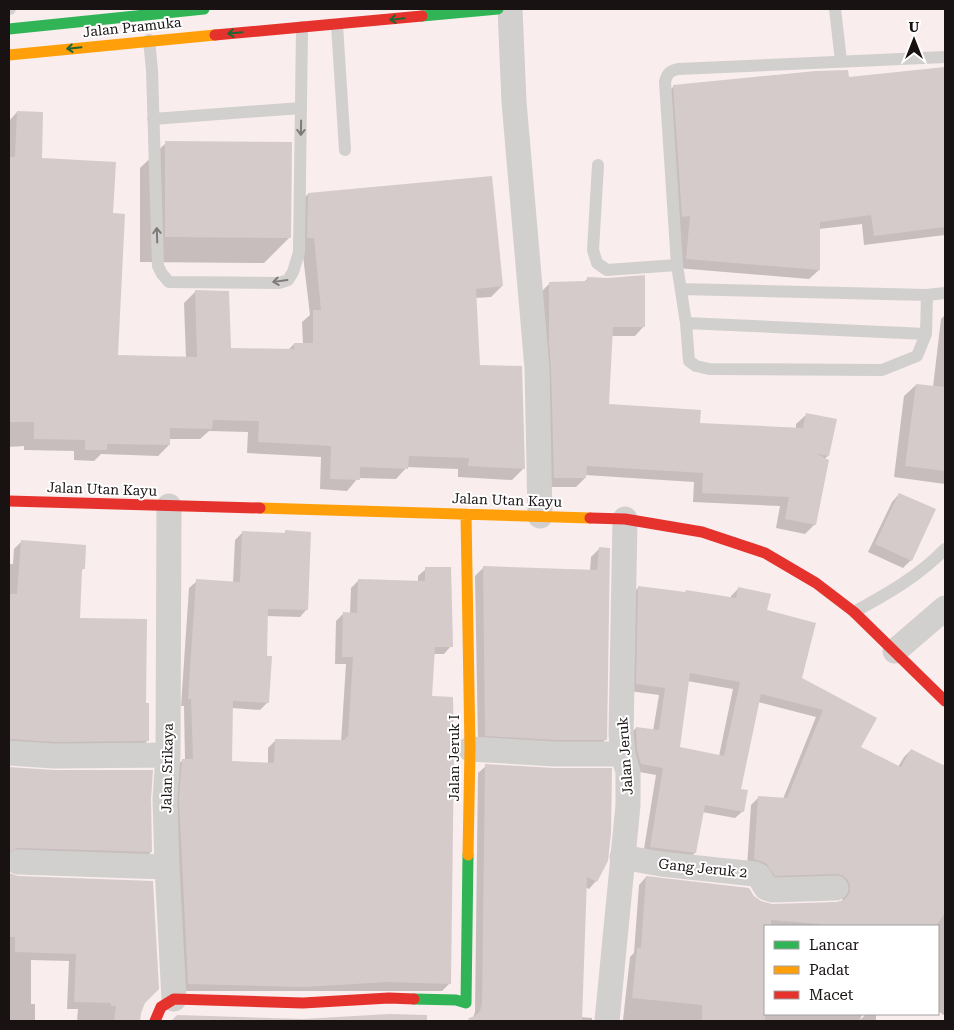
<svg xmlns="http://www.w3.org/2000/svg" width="954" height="1030" font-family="'Roboto Serif',serif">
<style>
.shadow{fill:#0003;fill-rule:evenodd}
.building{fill:#d5cbcb;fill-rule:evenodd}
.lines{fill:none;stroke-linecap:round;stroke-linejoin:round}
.lane{stroke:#d2cfcf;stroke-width:12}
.street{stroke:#d2cfcf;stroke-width:25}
.fast{stroke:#30b455;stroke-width:11}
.slow{stroke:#ff9f0a;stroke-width:11}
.jam{stroke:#e5322d;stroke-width:11}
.oneway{stroke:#246334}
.oneway2{stroke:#7f7a7a}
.labels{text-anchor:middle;stroke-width:4;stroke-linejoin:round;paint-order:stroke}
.street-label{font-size:14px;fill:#191212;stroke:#fff}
</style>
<rect width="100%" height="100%" fill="#f9eded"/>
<!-- shadow -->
<path class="shadow" d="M 945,68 L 945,235 L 864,245 L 862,224 L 819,229 L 819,270 L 809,279 L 677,268 L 664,96 L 674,86 L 848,78 Z
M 17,112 L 40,159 L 112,215 L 116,357 L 186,358 L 184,303 L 195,292 L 230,349 L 288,350 L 294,344 L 303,344 L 302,322 L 310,315 L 297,205 L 308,194 L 502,286 L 491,297 L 475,298 L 479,366 L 523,469 L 512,480 L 458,477 L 458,469 L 407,467 L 396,479 L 358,478 L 347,491 L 320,489 L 321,457 L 247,453 L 248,432 L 209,431 L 200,439 L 169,439 L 169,445 L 158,456 L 101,454 L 94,461 L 74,460 L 74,451 L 24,450 L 24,446 L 9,447 L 9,121 Z
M 166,143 L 290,237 L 264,263 L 140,262 L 140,168 Z
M 587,279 L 644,326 L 635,336 L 611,336 L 608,405 L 699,424 L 796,429 L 796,424 L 806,415 L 828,456 L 824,459 L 815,524 L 805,534 L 776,528 L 780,506 L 693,502 L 694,482 L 585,475 L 585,478 L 576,487 L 545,487 L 540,293 L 550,283 L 584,282 Z
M 945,315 L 945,484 L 894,477 L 904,396 L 916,385 L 933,387 L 941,319 Z
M 899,494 L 911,560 L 903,568 L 868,552 L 892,502 Z
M 286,532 L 307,609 L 300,617 L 266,616 L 268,702 L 260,710 L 232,708 L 231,762 L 268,764 L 268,748 L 276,740 L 341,742 L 346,664 L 335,664 L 336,621 L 344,613 L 350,614 L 351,588 L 359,580 L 418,582 L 418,576 L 426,569 L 451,646 L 444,654 L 433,654 L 431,697 L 449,984 L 442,991 L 181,991 L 175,767 L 183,760 L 185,760 L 184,706 L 181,706 L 189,588 L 197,581 L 233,583 L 235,540 L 242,533 L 283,534 Z
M 22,541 L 84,568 L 80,572 L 78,619 L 145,705 L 148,740 L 141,748 L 9,746 L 9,564 L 13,564 L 14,549 Z
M 599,549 L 606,739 L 598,747 L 478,743 L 475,576 L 483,568 L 590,571 L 591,557 Z
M 639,587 L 731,599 L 731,596 L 739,588 L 766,611 L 800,679 L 860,747 L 898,767 L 904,757 L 911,750 L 943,766 L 945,762 L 945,1016 L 938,1011 L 938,926 L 765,926 L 765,1014 L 862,1014 L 860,1020 L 865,1015 L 876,1014 L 876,1021 L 621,1021 L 623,1020 L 630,957 L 634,953 L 639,885 L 646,877 L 753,897 L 760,902 L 772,906 L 842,902 L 843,895 L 768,882 L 747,867 L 751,805 L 758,798 L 783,799 L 816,717 L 758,702 L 739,790 L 743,811 L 735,818 L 702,812 L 695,853 L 687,860 L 643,855 L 656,775 L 634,771 L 629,735 L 636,728 L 653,731 L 659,695 L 629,691 L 631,595 ZM 687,681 L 733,689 L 719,756 L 678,748 Z
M 486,766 L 596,881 L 589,889 L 585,887 L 581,1017 L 592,1018 L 592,1021 L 467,1021 L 473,1018 L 475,1012 L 478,773 Z
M 9,769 L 54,772 L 149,799 L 151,852 L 144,859 L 9,855 Z
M 9,874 L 145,1001 L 138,1018 L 139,1021 L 77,1021 L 78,1009 L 67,1009 L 69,961 L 31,960 L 31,1004 L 35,1004 L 35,1021 L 9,1021 Z
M 178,1016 L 303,1020 L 426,1016 L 426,1021 L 171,1021 Z"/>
<!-- building -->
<path class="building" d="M 945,67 L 945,227 L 874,236 L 871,215 L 820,222 L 820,270 L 686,259 L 690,216 L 682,217 L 673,85 L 816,71 L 848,70 L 849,77 Z
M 17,111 L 43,112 L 42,158 L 116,162 L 113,213 L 125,214 L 118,355 L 197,357 L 195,290 L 229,291 L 231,348 L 294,349 L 294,343 L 313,343 L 313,310 L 321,310 L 314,238 L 307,238 L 308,193 L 492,176 L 503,286 L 476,289 L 480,365 L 522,366 L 525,469 L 468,466 L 469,458 L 409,456 L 408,469 L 360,467 L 360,480 L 330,479 L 331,446 L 258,442 L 259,421 L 213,420 L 212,429 L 170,428 L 170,445 L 107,444 L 107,450 L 85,450 L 85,440 L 34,439 L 34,422 L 9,422 L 9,157 L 15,157 Z
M 165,141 L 292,142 L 291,238 L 165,237 Z
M 645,275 L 645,327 L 613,327 L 609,404 L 701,410 L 700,423 L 803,428 L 806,413 L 837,419 L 829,456 L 817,454 L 829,460 L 816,525 L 785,519 L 789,497 L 702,493 L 703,473 L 587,466 L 586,478 L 554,478 L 551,368 L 549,343 L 549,282 L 587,281 L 587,277 L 608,278 Z
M 916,384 L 945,387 L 945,471 L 905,466 Z
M 899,493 L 936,509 L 912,561 L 875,544 Z
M 285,530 L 311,532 L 308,610 L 268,609 L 267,656 L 272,656 L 269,703 L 233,701 L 232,761 L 274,763 L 275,739 L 345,740 L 346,737 L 348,737 L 353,657 L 342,657 L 343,612 L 357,613 L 358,579 L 425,581 L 425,567 L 451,567 L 453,647 L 435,647 L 432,696 L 453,697 L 454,749 L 451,984 L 388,982 L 303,987 L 188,984 L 179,799 L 182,759 L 193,759 L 191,699 L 188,699 L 196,579 L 240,582 L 242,531 L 285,533 Z
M 21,540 L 86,545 L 85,569 L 82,569 L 80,618 L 147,619 L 146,703 L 149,703 L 149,741 L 54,742 L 9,739 L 9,594 L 17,594 Z
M 599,547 L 610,548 L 607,740 L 555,740 L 485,736 L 483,566 L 597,570 Z
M 638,586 L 685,592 L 686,590 L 736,598 L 738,587 L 771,594 L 767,610 L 816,623 L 802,678 L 877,718 L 861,747 L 901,767 L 911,749 L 945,766 L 945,913 L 936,926 L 819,926 L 819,924 L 771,920 L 771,926 L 765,926 L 765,1021 L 702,1021 L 702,1005 L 632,998 L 637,948 L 641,948 L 646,876 L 749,888 L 754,896 L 761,901 L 772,904 L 836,902 L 844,900 L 849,894 L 850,887 L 848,880 L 842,875 L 836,874 L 775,876 L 766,863 L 754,859 L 758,796 L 787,798 L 823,710 L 761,694 L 741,789 L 748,790 L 744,812 L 705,805 L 696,853 L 650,847 L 663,768 L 641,764 L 637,751 L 636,727 L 659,730 L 665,688 L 636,684 ZM 690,673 L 740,682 L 724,756 L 680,747 Z
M 485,764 L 554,768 L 612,768 L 611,833 L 608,861 L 597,882 L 587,877 L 582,1021 L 468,1021 L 469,1018 L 475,1016 L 480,1011 L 482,1003 Z
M 9,767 L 54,770 L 153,770 L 151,799 L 152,852 L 18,848 L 9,852 Z
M 9,873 L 18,876 L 153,881 L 159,989 L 145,1003 L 141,1013 L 140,1021 L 114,1021 L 116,1006 L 111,1006 L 111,1003 L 74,1002 L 76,954 L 15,952 L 15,937 L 9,937 Z
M 389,1014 L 427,1015 L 427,1021 L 171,1021 L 177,1015 L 303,1019 Z"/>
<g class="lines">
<!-- lane -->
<path class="lane" d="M 9,9 L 10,9
M 835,9 L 841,61
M 337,25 L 345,150
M 149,40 L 152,70 L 158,266 L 162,274 L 169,282 L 279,283 L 288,280 L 293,272 L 299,252 L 302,27
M 945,57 L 678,69 C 670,71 667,73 665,82 L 677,265 L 686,323 L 689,361 L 696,366 L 709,369 L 882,370 L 917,356 L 926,334 L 927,295 L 945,293
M 153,119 L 301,108
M 598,165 L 593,250 L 597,263 L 607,270 L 677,265
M 681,289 L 927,295
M 686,323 L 926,334
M 854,612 C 887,594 919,576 945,549"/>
<!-- street -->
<path class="street" d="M 510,9 L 514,102 L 537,368 L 540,516
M 169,506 L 168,755 L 165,799 L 167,867 L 174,999
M 895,651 L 945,608
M 470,749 L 555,754 L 623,754
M 9,753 L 54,756 L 168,755
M 622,857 L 661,864 L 755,874 L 759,876 L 766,888 L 772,890 L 836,888
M 18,862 L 167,867
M 607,1021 L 628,805 L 628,772 L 623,754 L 621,734 L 625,519"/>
<!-- fast -->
<path class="fast" d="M 422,16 L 498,9
M 9,29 L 204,9
M 414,999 L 456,1000 L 466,1003 L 468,855"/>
<!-- slow -->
<path class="slow" d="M 9,55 L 215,35
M 260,508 L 590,518
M 466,514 L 470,749 L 468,855"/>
<!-- jam -->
<path class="jam" d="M 215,35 L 422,16
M 9,501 L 260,508
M 590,518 L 625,519 L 702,532 L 765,553 L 816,583 L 854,612 L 945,701
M 155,1021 L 161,1007 L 174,999 L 303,1003 L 389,998 L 414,999"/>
</g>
<!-- one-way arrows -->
<defs><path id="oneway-shaft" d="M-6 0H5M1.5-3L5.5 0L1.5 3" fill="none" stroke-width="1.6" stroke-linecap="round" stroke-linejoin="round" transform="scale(1.25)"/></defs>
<g class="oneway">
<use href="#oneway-shaft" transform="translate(397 19) rotate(174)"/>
<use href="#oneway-shaft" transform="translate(235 33) rotate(175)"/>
<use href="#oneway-shaft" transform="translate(74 48) rotate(174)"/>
</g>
<g class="oneway2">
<use href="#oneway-shaft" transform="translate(301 128) rotate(91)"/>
<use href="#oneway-shaft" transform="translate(157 235) rotate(-92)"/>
<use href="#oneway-shaft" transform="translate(280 281) rotate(172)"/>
</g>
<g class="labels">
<!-- street labels -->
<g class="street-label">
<text transform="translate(132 27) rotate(-6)" y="5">Jalan Pramuka</text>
<text transform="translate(102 489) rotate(2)" y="5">Jalan Utan Kayu</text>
<text transform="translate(507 500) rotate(2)" y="5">Jalan Utan Kayu</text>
<text transform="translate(625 756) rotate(-94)" y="5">Jalan Jeruk</text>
<text transform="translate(454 758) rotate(-90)" y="5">Jalan Jeruk I</text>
<text transform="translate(167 768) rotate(-89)" y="5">Jalan Srikaya</text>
<text transform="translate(703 868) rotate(6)" y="5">Gang Jeruk 2</text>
</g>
</g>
<!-- border -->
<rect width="954" height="1030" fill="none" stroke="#191212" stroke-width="20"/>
<!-- legend -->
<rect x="764" y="925" width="175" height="90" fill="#ffffff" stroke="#a3a0a0"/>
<rect x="774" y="941" width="25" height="8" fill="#30b455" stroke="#a3a0a0"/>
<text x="809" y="950" font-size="15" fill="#191212">Lancar</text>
<rect x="774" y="966" width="25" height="8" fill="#ff9f0a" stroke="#a3a0a0"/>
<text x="809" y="975" font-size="15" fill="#191212">Padat</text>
<rect x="774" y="991" width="25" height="8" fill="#e5322d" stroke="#a3a0a0"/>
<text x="809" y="1000" font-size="15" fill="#191212">Macet</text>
<!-- north arrow -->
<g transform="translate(914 40)" stroke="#ffffff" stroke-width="4" paint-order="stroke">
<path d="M0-4L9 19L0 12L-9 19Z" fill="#191212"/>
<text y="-8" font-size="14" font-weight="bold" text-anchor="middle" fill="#191212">U</text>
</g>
</svg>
